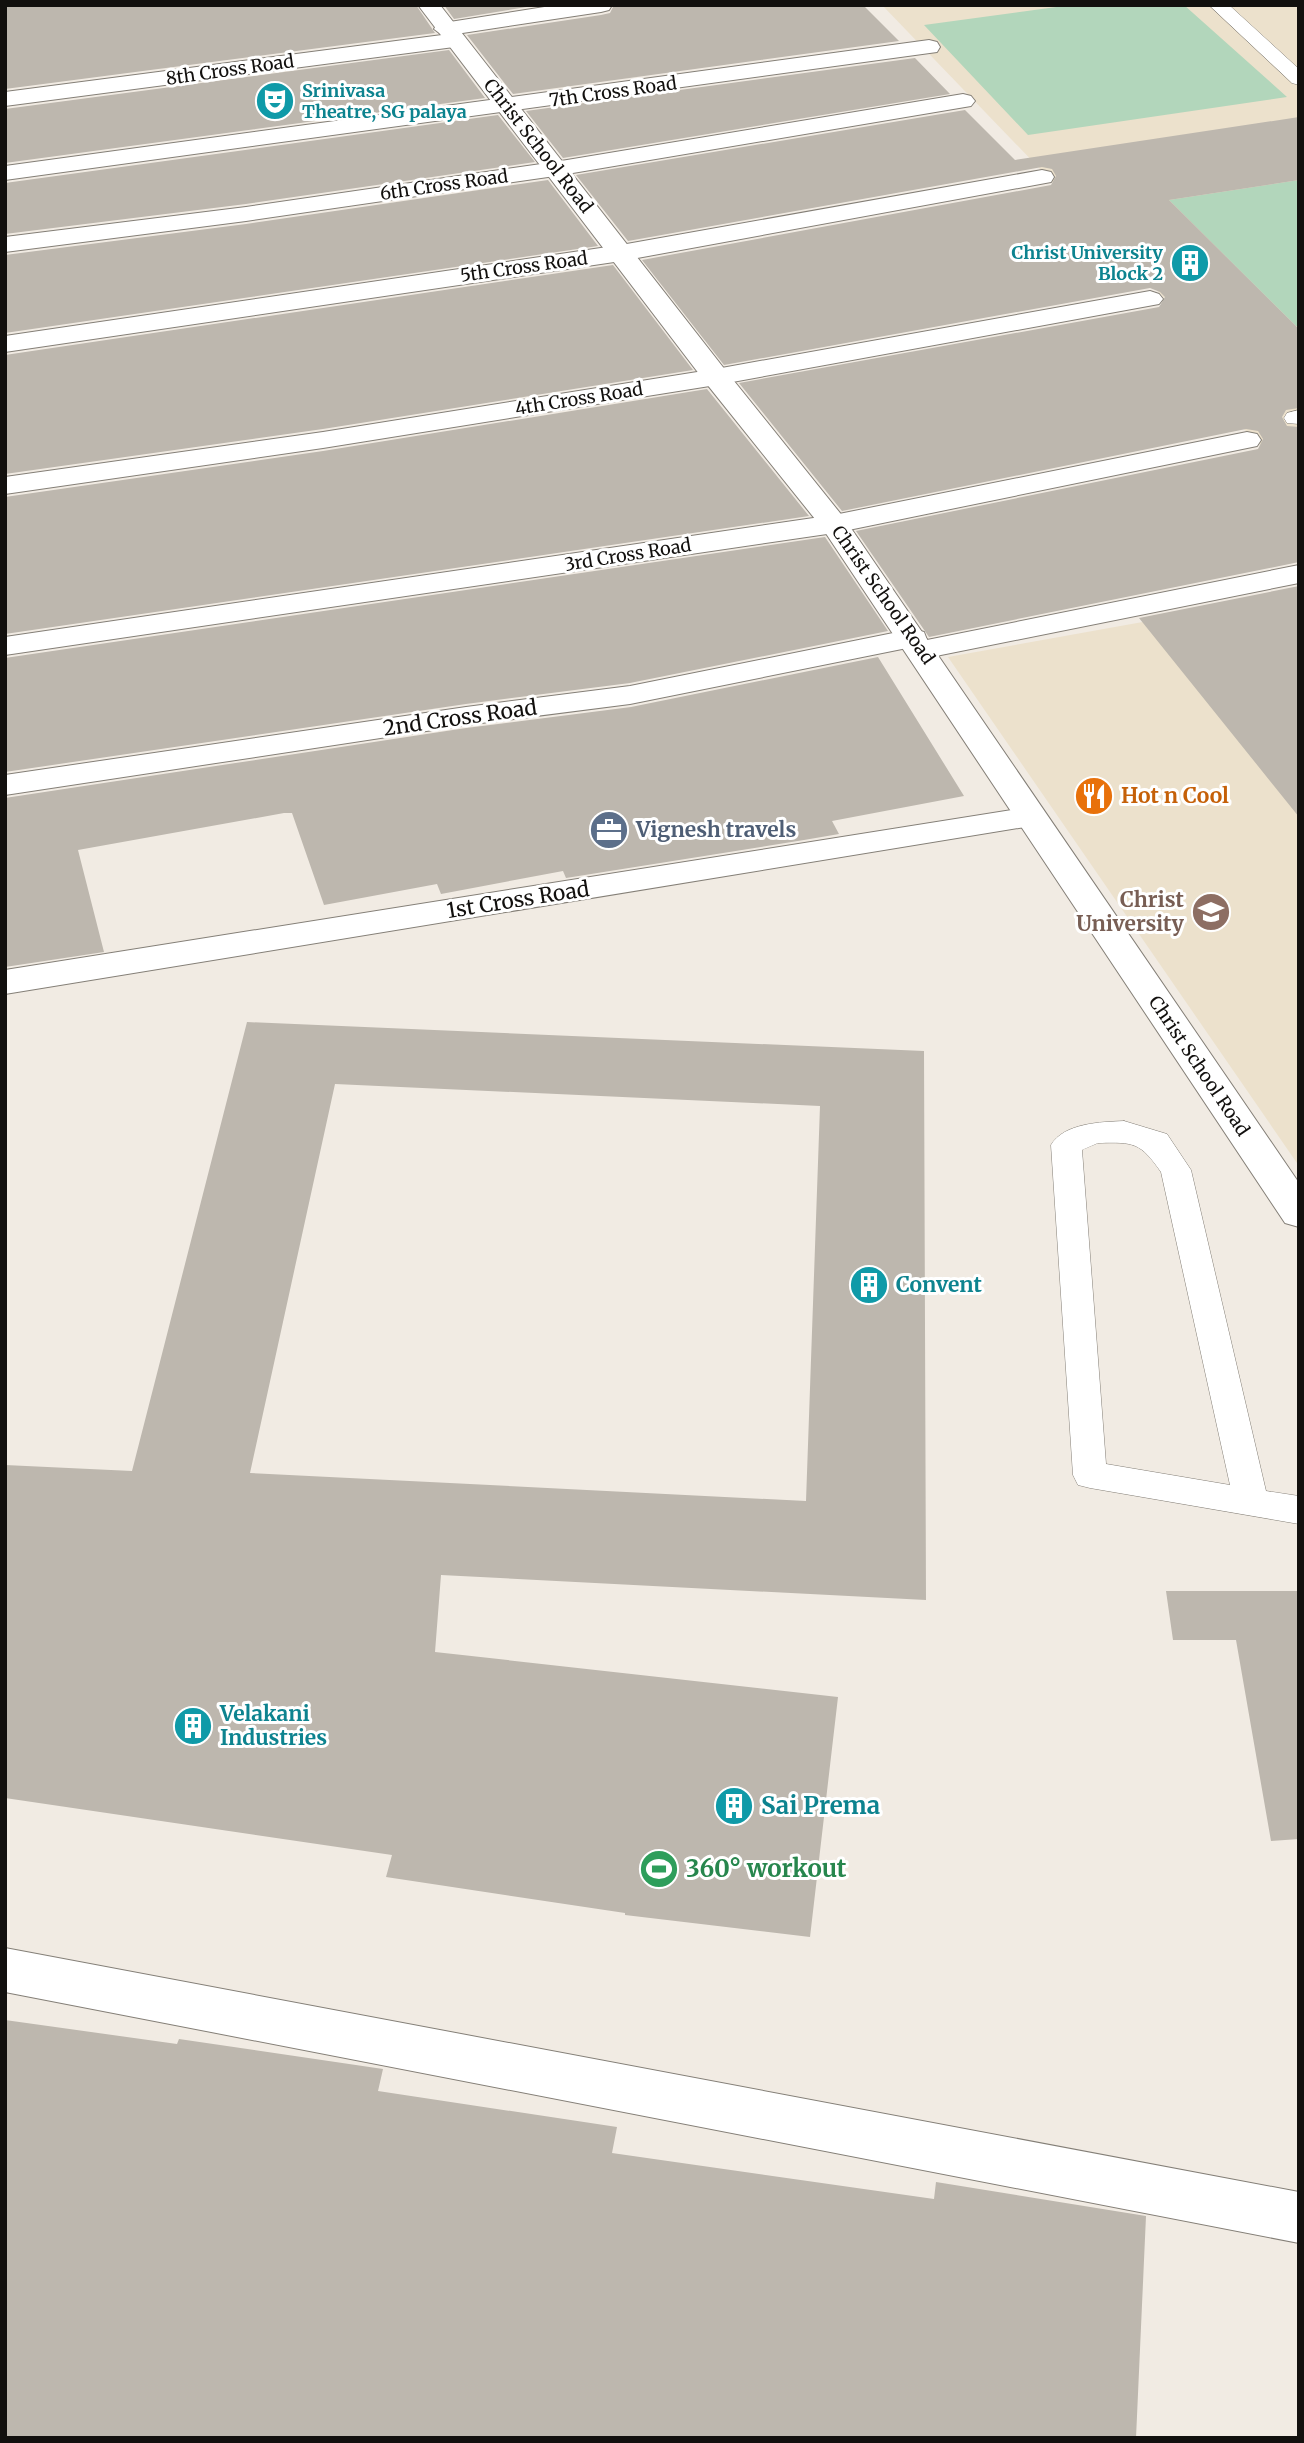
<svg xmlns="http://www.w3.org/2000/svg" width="1304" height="2443" font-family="Merriweather,serif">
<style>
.education{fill:#ece1cc}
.green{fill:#b2d6bb}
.building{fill:#bdb7ae;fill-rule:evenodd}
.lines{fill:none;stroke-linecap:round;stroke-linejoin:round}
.service-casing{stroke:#847f77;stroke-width:1}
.minor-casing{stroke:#847f77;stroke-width:2}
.tertiary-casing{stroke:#847f77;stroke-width:2}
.service{fill:#fff;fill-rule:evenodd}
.minor{fill:#fff;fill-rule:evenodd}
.tertiary{fill:#fff;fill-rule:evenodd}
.labels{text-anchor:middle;stroke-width:6;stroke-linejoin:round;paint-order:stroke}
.far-street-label{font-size:18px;fill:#12100e;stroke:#fff}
.far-culture-label{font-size:18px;font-weight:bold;fill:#0d838f;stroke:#fff;text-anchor:start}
.street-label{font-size:21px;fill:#12100e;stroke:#fff}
.food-label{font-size:21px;font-weight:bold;fill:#c56008;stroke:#fff;text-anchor:start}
.service-label{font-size:21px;font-weight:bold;fill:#4e5e75;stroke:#fff;text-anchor:start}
.education-label{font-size:21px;font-weight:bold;fill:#785e54;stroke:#fff;text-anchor:end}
.culture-label{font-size:21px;font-weight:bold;fill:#0d838f;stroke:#fff;text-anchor:start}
.near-culture-label{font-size:24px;font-weight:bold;fill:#0d838f;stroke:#fff;text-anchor:start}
.near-leisure-label{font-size:24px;font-weight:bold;fill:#27864d;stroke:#fff;text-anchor:start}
</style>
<rect width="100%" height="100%" fill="#f1ebe3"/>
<!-- education -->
<path class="education" d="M 882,5 L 1299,5 L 1299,481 L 1123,315 L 1171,305 Z
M 1299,594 L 1299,1166 L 948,657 Z"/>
<!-- green -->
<path class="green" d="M 1071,5 L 1184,5 L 1287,97 L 1028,135 L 924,25 Z
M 1299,180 L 1299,326 L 1296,326 L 1169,200 Z"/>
<!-- building -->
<path class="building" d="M 5,5 L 416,5 L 435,33 L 5,89 Z
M 444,5 L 539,5 L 454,19 Z
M 614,5 L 863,5 L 899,41 L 513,94 L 467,35 L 601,15 L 610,13 Z
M 449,50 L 485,98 L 5,163 L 5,109 Z
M 915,58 L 950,94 L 563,158 L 526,111 Z
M 965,110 L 1015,160 L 1299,117 L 1299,180 L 1169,200 L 1299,329 L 1299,408 L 1286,410 L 1282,417 L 1287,426 L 1299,427 L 1299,562 L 929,637 L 856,531 L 1258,449 L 1263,439 L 1258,431 L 1246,429 L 842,511 L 739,383 L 1159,307 L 1165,297 L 1160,292 L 1150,288 L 724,365 L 642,260 L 1051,185 L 1056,176 L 1052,169 L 1042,167 L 628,241 L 576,175 Z
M 498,115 L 535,162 L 246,204 L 5,234 L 5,183 Z
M 548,180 L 598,246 L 5,333 L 5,255 L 246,224 Z
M 613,265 L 693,370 L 323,429 L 5,474 L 5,355 Z
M 707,389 L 809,516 L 5,634 L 5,497 L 323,451 Z
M 825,537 L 888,631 L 630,683 L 466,704 L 5,772 L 5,658 Z
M 1299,586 L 1299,817 L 1139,618 Z
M 878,657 L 964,796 L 832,821 L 839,834 L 804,840 L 566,878 L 563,871 L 441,894 L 437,884 L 324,905 L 292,813 L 284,813 L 78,850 L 104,952 L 5,967 L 5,798 L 466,728 L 631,707 Z
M 247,1022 L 924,1051 L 926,1600 L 441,1575 L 435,1652 L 838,1697 L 810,1937 L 625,1915 L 625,1913 L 386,1877 L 392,1855 L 5,1798 L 5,1465 L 132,1471 ZM 335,1084 L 820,1106 L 806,1501 L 250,1473 Z
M 1166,1591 L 1299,1591 L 1299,1839 L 1271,1841 L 1236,1640 L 1173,1640 Z
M 5,2020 L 177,2044 L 179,2039 L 383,2069 L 378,2091 L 617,2127 L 612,2153 L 934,2199 L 936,2182 L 1146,2216 L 1136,2438 L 5,2438 Z"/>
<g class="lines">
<!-- service casing -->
<g class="service-casing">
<path id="service" d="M 1209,5 L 1229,5 L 1299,69 L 1299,85 L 1292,83 Z
M 1299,410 L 1299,424 L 1287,423 L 1284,418 L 1287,413 Z
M 1124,1121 L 1167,1134 L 1191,1170 L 1266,1491 L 1299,1496 L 1299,1524 L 1090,1488 L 1078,1485 L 1073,1475 L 1051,1145 C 1064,1123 1101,1122 1124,1121 ZM 1098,1143 C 1134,1142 1140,1142 1161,1172 L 1230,1485 L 1106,1464 L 1082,1150 Z"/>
</g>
<!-- minor casing -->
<g class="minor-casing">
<path id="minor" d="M 557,5 L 612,5 L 609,10 L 601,12 L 456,34 L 465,40 L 462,45 L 454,47 L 5,106 L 5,92 L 442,35 L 434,29 L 437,24 Z
M 929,40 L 937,42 L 940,47 L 937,52 L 5,180 L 5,166 Z
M 963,94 L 971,96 L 975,101 L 971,106 L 555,176 L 246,221 L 5,252 L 5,237 L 246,207 L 555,162 Z
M 1042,170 L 1051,172 L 1054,177 L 1051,182 L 621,261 L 5,352 L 5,336 L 621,245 Z
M 1150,291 L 1159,294 L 1163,299 L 1159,304 L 716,385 L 323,448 L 5,494 L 5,477 L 323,432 L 716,369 Z
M 1247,432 L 1257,434 L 1261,440 L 1257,446 L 834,533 L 5,655 L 5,637 L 834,515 Z
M 1299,565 L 1299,583 L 921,659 L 910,656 L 907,648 L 630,704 L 466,725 L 5,795 L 5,775 L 466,707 L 630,686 L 913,629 L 924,632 L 927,640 Z
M 1031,807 L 1043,810 L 1047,817 L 1043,824 L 5,994 L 5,970 Z
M 5,1948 L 1299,2192 L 1299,2243 L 5,1992 Z"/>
</g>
<!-- tertiary casing -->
<g class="tertiary-casing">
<path id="tertiary" d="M 418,5 L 440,5 L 726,371 L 844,518 L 1299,1183 L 1299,1227 L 1285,1223 L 823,529 L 706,383 Z"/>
</g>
<!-- service -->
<use href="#service" class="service"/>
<!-- minor -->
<use href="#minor" class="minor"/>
<!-- tertiary -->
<use href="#tertiary" class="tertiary"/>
</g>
<!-- icons -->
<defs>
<g id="theatre-disc" transform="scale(2.0125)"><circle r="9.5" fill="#0f9aa8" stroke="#fff"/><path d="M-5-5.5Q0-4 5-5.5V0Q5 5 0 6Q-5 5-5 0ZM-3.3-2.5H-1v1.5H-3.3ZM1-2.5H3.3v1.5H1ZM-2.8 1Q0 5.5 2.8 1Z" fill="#fff"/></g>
<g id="building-disc" transform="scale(2.0125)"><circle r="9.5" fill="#0f9aa8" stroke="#fff"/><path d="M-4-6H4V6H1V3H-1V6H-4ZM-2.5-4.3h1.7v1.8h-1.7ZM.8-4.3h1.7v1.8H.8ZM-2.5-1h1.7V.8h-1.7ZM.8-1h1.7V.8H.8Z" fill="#fff"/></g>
<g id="restaurant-disc" transform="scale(2.0125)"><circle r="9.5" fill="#e8710a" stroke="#fff"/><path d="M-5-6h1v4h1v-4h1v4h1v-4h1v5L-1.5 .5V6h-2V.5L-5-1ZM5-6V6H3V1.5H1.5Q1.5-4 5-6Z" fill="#fff"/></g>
<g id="office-disc" transform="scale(2.0125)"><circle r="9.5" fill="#5c6f8a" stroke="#fff"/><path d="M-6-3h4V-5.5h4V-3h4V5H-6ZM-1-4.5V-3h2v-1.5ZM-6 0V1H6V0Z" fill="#fff"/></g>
<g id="university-disc" transform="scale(2.0125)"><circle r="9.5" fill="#8d6e63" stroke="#fff"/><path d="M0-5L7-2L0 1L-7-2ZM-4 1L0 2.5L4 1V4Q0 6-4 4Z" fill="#fff"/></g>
<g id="stadium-disc" transform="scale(2.0125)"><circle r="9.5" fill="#2e9e5b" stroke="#fff"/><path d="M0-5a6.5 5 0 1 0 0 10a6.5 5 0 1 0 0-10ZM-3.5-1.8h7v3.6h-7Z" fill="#fff"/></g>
</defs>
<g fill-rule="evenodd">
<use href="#theatre-disc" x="275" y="101"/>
<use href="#building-disc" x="1190" y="263"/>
<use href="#restaurant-disc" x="1094" y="796"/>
<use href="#office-disc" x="609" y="830"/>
<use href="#university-disc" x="1211" y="912"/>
<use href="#building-disc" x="869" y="1285"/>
<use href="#building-disc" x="193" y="1726"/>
<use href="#building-disc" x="734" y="1806"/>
<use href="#stadium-disc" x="659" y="1869"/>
</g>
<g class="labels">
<!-- far-street labels -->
<g class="far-street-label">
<text transform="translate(230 70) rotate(-8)" y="6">8th Cross Road</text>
<text transform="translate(613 92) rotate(-8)" y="6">7th Cross Road</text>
<text transform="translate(538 146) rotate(52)" y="6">Christ School Road</text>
<text transform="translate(444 185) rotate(-8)" y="6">6th Cross Road</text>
<text transform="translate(524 267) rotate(-8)" y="6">5th Cross Road</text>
<text transform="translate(579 399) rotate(-9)" y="6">4th Cross Road</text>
<text transform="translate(628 555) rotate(-9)" y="6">3rd Cross Road</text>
<text transform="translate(883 595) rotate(55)" y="6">Christ School Road</text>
<text transform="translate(1199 1066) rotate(56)" y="6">Christ School Road</text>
</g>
<!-- far-culture labels -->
<g class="far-culture-label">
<text x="302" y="97">Srinivasa<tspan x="302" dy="21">Theatre, SG palaya</tspan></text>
<text x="1163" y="259" text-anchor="end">Christ University<tspan x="1163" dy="21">Block 2</tspan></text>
</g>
<!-- street labels -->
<g class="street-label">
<text transform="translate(460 718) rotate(-8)" y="7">2nd Cross Road</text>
<text transform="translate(518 900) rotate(-9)" y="7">1st Cross Road</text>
</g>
<!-- food labels -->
<g class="food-label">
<text x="1121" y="803">Hot n Cool</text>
</g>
<!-- service labels -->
<g class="service-label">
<text x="636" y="837">Vignesh travels</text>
</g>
<!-- education labels -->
<g class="education-label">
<text x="1184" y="907">Christ<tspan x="1184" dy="24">University</tspan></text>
</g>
<!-- culture labels -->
<g class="culture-label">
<text x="896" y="1292">Convent</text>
<text x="220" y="1721">Velakani<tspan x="220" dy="24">Industries</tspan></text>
</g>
<!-- near-culture labels -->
<g class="near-culture-label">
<text x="761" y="1814">Sai Prema</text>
</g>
<!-- near-leisure labels -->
<g class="near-leisure-label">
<text x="686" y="1877">360° workout</text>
</g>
</g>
<!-- border -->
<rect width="1304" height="2443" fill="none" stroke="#12100e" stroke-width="14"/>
</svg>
